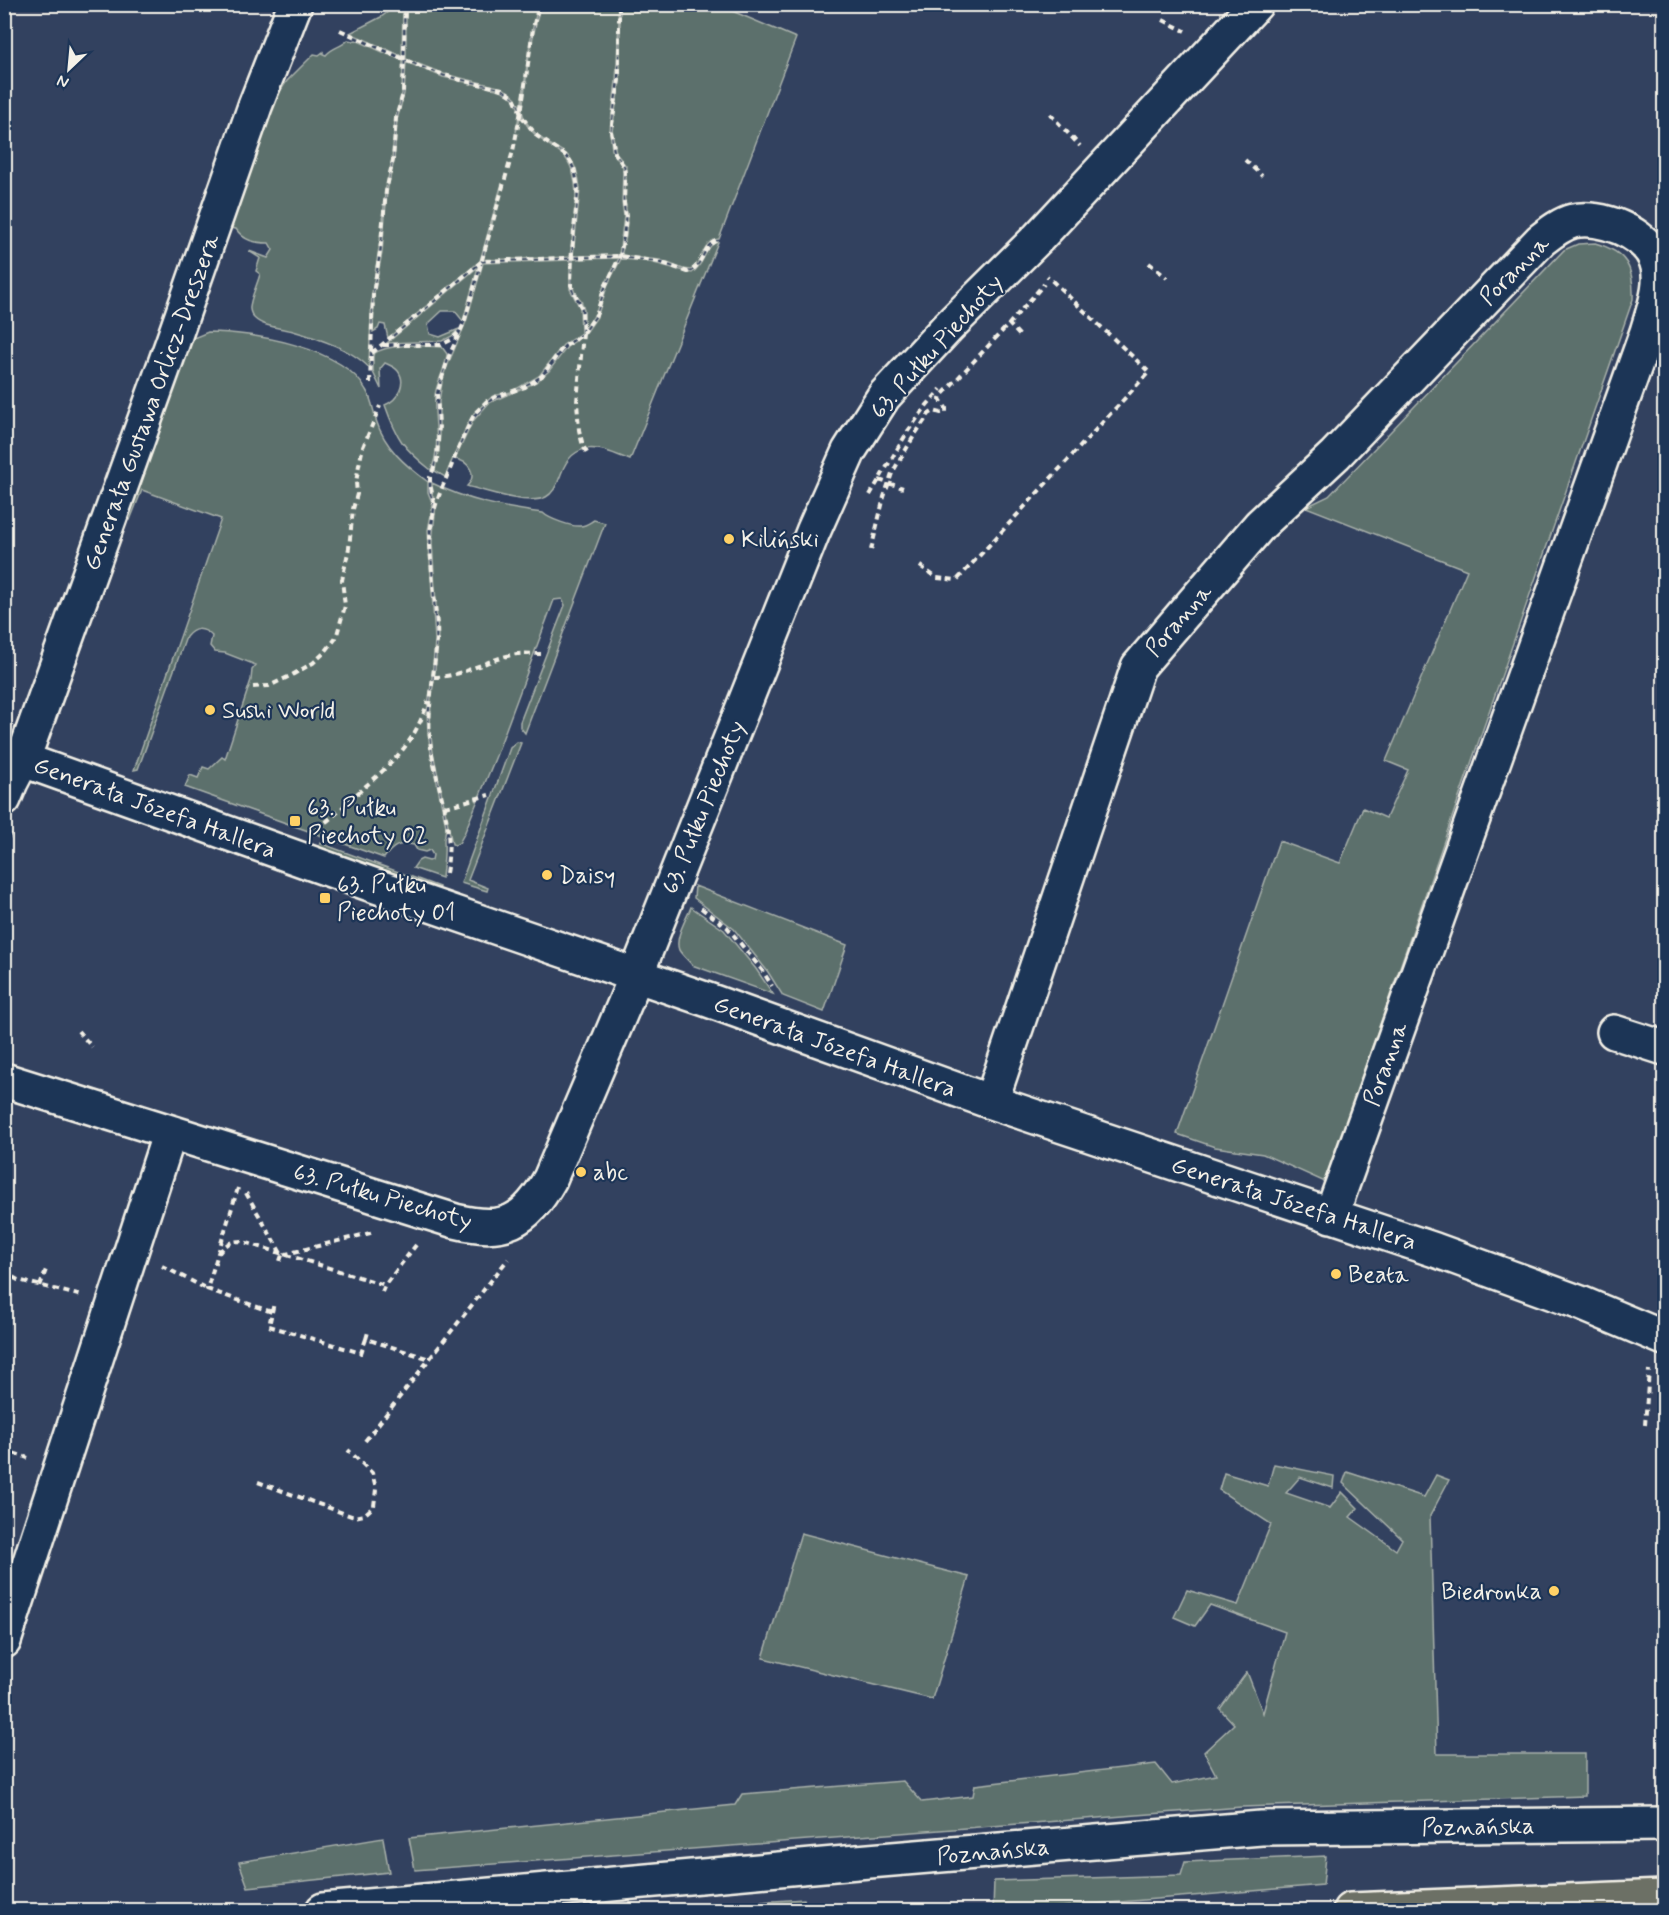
<svg xmlns="http://www.w3.org/2000/svg" width="1669" height="1915" font-family="Mynerve,sans-serif">
<style>
.green{fill:#5c706c;stroke:#a8b0aa;stroke-width:1.5}
.lines{fill:none;stroke-linecap:round;stroke-linejoin:round}
.minor-casing{stroke:#f4f1e8;stroke-width:38}
.major-casing{stroke:#f4f1e8;stroke-width:38}
.path{stroke:#f4f1e8;stroke-width:4;stroke-dasharray:6 4.5;stroke-linecap:butt}
.minor{stroke:#1d3557;stroke-width:33}
.major{stroke:#6c7065;stroke-width:33}
.poi-dot{fill:#ffd166;stroke:#1d3557;stroke-width:2}
.labels{text-anchor:middle;stroke-width:4.5;stroke-linejoin:round;paint-order:stroke}
.street-label{font-size:24px;fill:#f4f1e8;stroke:#1d3557}
.poi-label{font-size:24px;fill:#f4f1e8;stroke:#1d3557;text-anchor:start}
</style>
<rect width="100%" height="100%" fill="#32415f"/>
<filter id="ink" filterUnits="userSpaceOnUse"><feTurbulence type="fractalNoise" baseFrequency=".0167" numOctaves="2"/><feDisplacementMap in="SourceGraphic" scale="12" xChannelSelector="R" yChannelSelector="G"/><feConvolveMatrix kernelMatrix="1 2 1 2 8 2 1 2 1" color-interpolation-filters="sRGB"/></filter>
<g filter="url(#ink)">
<!-- green -->
<path class="green" d="M 397,5 L 403,5 L 402,56 L 350,33 L 381,17 Z
M 406,5 L 539,5 C 528,38 527,73 521,108 L 515,97 L 503,88 L 444,74 L 406,59 Z
M 540,5 L 617,5 L 619,20 L 616,81 L 610,130 L 612,150 L 623,167 L 622,203 L 624,216 L 619,255 L 573,256 L 580,189 C 579,178 576,165 569,157 C 565,151 556,148 549,144 C 537,136 525,125 522,111 L 529,55 Z
M 620,5 L 718,5 L 796,38 L 719,239 C 701,241 704,261 691,270 L 683,269 L 660,260 L 621,256 L 626,236 L 627,217 L 624,192 L 626,166 L 616,153 L 612,131 L 620,80 Z
M 348,40 L 353,41 L 356,40 L 403,61 L 402,94 L 395,119 L 392,160 L 385,192 L 383,222 L 372,293 L 369,363 L 371,370 C 355,350 317,338 293,331 C 281,328 263,327 254,318 C 252,316 250,311 250,309 C 249,301 258,283 260,274 L 256,271 L 260,258 L 249,251 L 268,258 L 273,250 L 269,243 C 255,243 244,241 236,229 L 229,228 L 266,119 L 277,96 L 287,81 L 314,54 L 319,55 L 323,52 L 323,54 L 326,55 C 332,47 342,47 348,40 Z
M 406,62 L 443,77 L 501,90 L 513,98 L 520,111 L 516,132 L 521,114 C 528,132 542,141 557,150 C 587,169 573,226 570,257 L 483,260 L 502,183 L 480,261 L 388,338 L 385,325 L 380,324 L 378,329 L 373,332 L 374,293 L 382,253 L 387,191 L 394,161 L 397,120 L 404,94 Z
M 715,242 L 718,242 L 630,460 C 602,448 574,437 561,474 C 558,483 554,493 546,497 C 529,506 485,491 467,486 C 478,475 469,461 455,459 L 473,421 L 489,403 L 536,382 L 549,371 L 567,347 L 585,334 L 597,317 L 608,284 L 621,259 L 646,261 L 692,273 C 704,265 704,250 715,242 Z
M 1595,243 C 1627,252 1634,268 1633,299 L 1325,1182 L 1263,1154 L 1215,1147 L 1177,1134 L 1279,841 L 1340,863 L 1363,808 L 1386,818 L 1408,770 L 1386,761 L 1467,570 L 1306,507 L 1329,496 L 1564,250 L 1578,244 Z
M 619,258 L 603,288 L 596,313 L 584,330 L 584,310 L 581,300 L 575,293 L 572,285 L 573,259 Z
M 570,260 L 570,289 L 580,308 L 581,333 L 563,345 L 539,376 L 511,392 L 493,396 L 474,413 L 467,425 L 445,477 L 435,471 L 439,445 L 439,402 L 443,376 L 466,322 L 483,263 Z
M 478,267 L 463,321 L 455,311 L 442,311 L 428,324 L 430,334 L 440,337 L 459,329 L 452,336 L 442,341 L 387,343 Z
M 208,332 C 252,332 343,347 366,390 C 372,399 373,410 376,420 C 385,448 405,465 428,482 L 428,492 L 433,505 L 428,530 L 435,640 L 432,678 L 427,711 L 428,733 L 431,753 L 446,826 C 446,831 444,837 444,841 C 445,854 443,865 442,878 L 413,868 L 418,861 L 422,859 L 429,861 L 432,860 L 433,855 L 430,850 L 425,852 L 417,850 L 414,845 C 399,842 393,846 384,858 L 185,787 L 190,775 L 198,778 L 203,767 L 209,769 L 222,757 L 225,759 L 251,680 L 252,670 L 256,665 L 225,653 L 215,652 L 210,646 L 212,636 C 203,627 194,627 186,637 L 138,769 L 134,770 L 221,519 L 142,490 L 130,520 L 126,517 L 191,339 Z
M 407,345 L 442,347 L 447,354 C 446,368 437,381 435,395 C 433,420 442,445 431,470 C 403,448 397,439 385,405 C 398,400 407,383 398,371 C 395,367 389,365 385,363 L 380,369 L 381,389 L 373,372 L 373,354 C 386,346 393,348 407,345 Z
M 432,483 C 468,501 504,508 543,513 C 549,519 572,527 580,526 C 586,526 589,523 594,520 L 605,523 L 525,733 L 520,727 L 520,722 L 565,605 L 562,599 L 554,600 L 496,756 L 464,834 L 459,843 L 455,845 L 452,844 L 433,752 L 430,729 L 431,698 L 434,681 L 438,635 L 432,542 L 436,505 L 432,494 Z
M 517,742 L 521,743 L 468,880 L 488,888 L 487,891 L 461,883 L 510,748 Z
M 320,843 L 439,887 L 438,889 L 319,847 Z
M 695,886 L 847,945 L 824,1012 L 783,996 L 768,972 L 734,929 L 694,898 Z
M 691,907 L 724,930 L 756,969 L 773,994 L 692,965 C 688,960 682,955 679,950 C 674,938 687,918 691,907 Z
M 1274,1464 L 1334,1476 L 1333,1488 L 1300,1477 L 1286,1493 L 1330,1508 L 1342,1492 L 1358,1508 L 1350,1517 L 1396,1550 L 1402,1539 L 1343,1483 L 1347,1472 L 1424,1497 L 1436,1475 L 1449,1480 L 1430,1516 L 1437,1754 L 1585,1754 L 1585,1796 L 1242,1807 L 415,1870 L 409,1838 L 735,1805 L 742,1794 L 903,1781 L 922,1802 L 973,1796 L 975,1785 L 1156,1764 L 1172,1784 L 1216,1775 L 1204,1752 L 1234,1724 L 1220,1709 L 1247,1672 L 1263,1713 L 1285,1632 L 1210,1605 L 1195,1626 L 1174,1617 L 1187,1590 L 1238,1605 L 1271,1524 L 1219,1490 L 1224,1473 L 1268,1486 Z
M 801,1533 L 969,1577 L 932,1699 L 763,1658 Z
M 383,1838 L 389,1872 L 248,1887 L 239,1862 Z
M 1326,1856 L 1323,1885 L 1024,1910 L 993,1910 L 994,1881 L 1181,1875 L 1185,1862 Z
M 804,1899 L 806,1910 L 709,1910 L 716,1905 Z"/>
<g class="lines">
<!-- minor casing -->
<g class="minor-casing">
<path id="minor" d="M 4,753 L 367,883 L 708,1000 L 991,1102 L 1435,1250 L 1578,1302 L 1664,1338
M 4,799 L 11,782 L 23,759 L 172,344 L 255,106 L 295,4
M 1614,1032 L 1664,1048
M 4,1080 L 455,1221 C 504,1233 525,1223 550,1179 L 627,998 L 813,532 L 849,451 L 884,396 L 947,328 L 1038,238 L 1256,4
M 991,1102 L 1138,667 L 1260,525 L 1335,455 L 1541,240 C 1550,233 1561,224 1573,221 C 1600,215 1645,232 1656,260 C 1665,282 1653,311 1647,332 L 1331,1216
M 4,1641 L 170,1132
M 323,1910 L 857,1862 L 1261,1828 L 1664,1824"/>
</g>
<!-- major casing -->
<g class="major-casing">
<path id="major" d="M 1350,1910 L 1664,1897"/>
</g>
<!-- path -->
<path class="path" d="M 1163,20 L 1185,31
M 340,30 L 423,68 L 464,81 L 502,89 L 514,97 L 523,118 L 537,136 L 568,157 L 574,167 L 578,188 L 572,251 L 571,285 L 582,309 L 583,333 L 577,402 L 579,430 L 583,446 L 589,456
M 1050,114 L 1080,146
M 1245,160 L 1262,176
M 1149,263 L 1167,278
M 1008,323 L 1022,338
M 383,345 L 441,345 L 451,340 L 458,333
M 372,353 L 482,261 L 620,256 L 659,262 L 688,272 C 704,266 702,244 719,240
M 370,383 L 373,294 L 380,252 L 386,191 L 393,160 L 396,118 L 403,93 L 405,4
M 879,480 L 903,488
M 870,495 L 908,431 L 927,405 L 941,389
M 434,503 L 430,483 L 430,477 L 437,461 L 439,425 L 437,394 L 449,356 L 464,323 L 513,151 L 522,106 L 533,28 L 539,4
M 871,550 L 884,497 L 892,473 L 914,436 L 929,414 L 934,411 L 941,413 L 946,412 L 946,408 L 940,399 L 941,396 L 1009,324 L 1044,284
M 920,566 L 937,578 L 957,580 L 1149,372 L 1047,276
M 434,677 C 464,677 488,658 517,654 C 525,653 533,654 541,654
M 253,687 L 269,686 L 292,675 L 313,663 L 325,652 L 336,638 L 345,606 L 342,580 L 349,548 L 353,509 L 357,494 L 356,482 L 359,465 L 363,447 L 380,406
M 445,807 L 489,795
M 317,828 C 333,818 345,805 359,792 C 393,762 414,745 428,701
M 4,848 L 10,832
M 446,873 C 455,824 438,794 431,748 C 426,712 434,676 437,640 C 438,628 436,616 435,604 C 433,584 431,564 430,545 C 429,516 440,492 451,467 C 458,448 466,430 475,413 L 487,401 L 495,397 L 525,387 L 542,376 L 563,347 L 574,341 L 585,331 L 597,313 L 604,289 L 620,256 L 624,236 L 626,217 L 624,203 L 625,173 L 624,167 L 615,153 L 611,131 L 619,80 L 619,4
M 701,908 L 727,927 L 762,970 L 772,986
M 78,1031 L 92,1047
M 238,1188 L 207,1289 L 272,1312 L 269,1326 L 361,1353 L 366,1339 L 430,1359
M 246,1193 L 282,1255 L 374,1232
M 219,1253 C 225,1245 230,1241 241,1241 L 385,1285
M 280,1261 L 282,1255
M 162,1266 L 207,1289
M 4,1272 L 18,1280 L 82,1296
M 40,1286 L 47,1267
M 382,1292 L 385,1285 L 416,1245
M 272,1312 L 274,1303
M 366,1339 L 368,1332
M 1645,1425 L 1649,1370
M 365,1441 L 508,1259
M 4,1450 L 28,1458
M 258,1482 L 354,1517 L 364,1515 L 374,1506 L 376,1489 L 372,1473 L 348,1450"/>
<!-- minor -->
<use href="#minor" class="minor"/>
<!-- major -->
<use href="#major" class="major"/>
</g>
</g>
<!-- markers -->
<g class="poi-dot">
<circle cx="729" cy="539" r="6"/>
<circle cx="210" cy="710" r="6"/>
<rect x="289" y="815" width="12" height="12" rx="3"/>
<circle cx="547" cy="875" r="6"/>
<rect x="319" y="892" width="12" height="12" rx="3"/>
<circle cx="581" cy="1172" r="6"/>
<circle cx="1336" cy="1274" r="6"/>
<circle cx="1554" cy="1591" r="6"/>
</g>
<g class="labels">
<!-- street labels -->
<g class="street-label">
<text transform="translate(1514 270) rotate(-45)" y="8">Poranna</text>
<text transform="translate(936 346) rotate(-48)" y="8">63. Pułku Piechoty</text>
<text transform="translate(151 402) rotate(-70)" y="8">Generała Gustawa Orlicz-Dreszera</text>
<text transform="translate(1178 620) rotate(-49)" y="8">Poranna</text>
<text transform="translate(155 807) rotate(20)" y="8">Generała Józefa Hallera</text>
<text transform="translate(703 807) rotate(-68)" y="8">63. Pułku Piechoty</text>
<text transform="translate(835 1046) rotate(20)" y="8">Generała Józefa Hallera</text>
<text transform="translate(1385 1064) rotate(-70)" y="8">Poranna</text>
<text transform="translate(383 1196) rotate(16)" y="8">63. Pułku Piechoty</text>
<text transform="translate(1294 1203) rotate(18)" y="8">Generała Józefa Hallera</text>
<text transform="translate(1478 1826) rotate(-1)" y="8">Poznańska</text>
<text transform="translate(993 1851) rotate(-5)" y="8">Poznańska</text>
</g>
<!-- poi labels -->
<g class="poi-label">
<text x="741" y="547">Kiliński</text>
<text x="222" y="718">Sushi World</text>
<text x="307" y="815">63. Pułku<tspan x="307" dy="28">Piechoty 02</tspan></text>
<text x="559" y="883">Daisy</text>
<text x="337" y="892">63. Pułku<tspan x="337" dy="28">Piechoty 01</tspan></text>
<text x="593" y="1180">abc</text>
<text x="1348" y="1282">Beata</text>
<text x="1542" y="1599" text-anchor="end">Biedronka</text>
</g>
</g>
<!-- margin -->
<rect width="1669" height="1915" fill="none" stroke="#1d3557" stroke-width="24"/>
<rect x="12" y="12" width="1645" height="1891" fill="none" stroke="#f4f1e8" stroke-width="2" filter="url(#ink)"/>
<!-- north arrow -->
<g transform="translate(69 69) rotate(206)" stroke="#1d3557" stroke-width="4.5" paint-order="stroke">
<path d="M0-4.5L10 22L0 15L-10 22Z" fill="#f4f1e8"/>
<text y="-9" font-size="16" font-weight="bold" text-anchor="middle" fill="#f4f1e8">N</text>
</g>
</svg>
